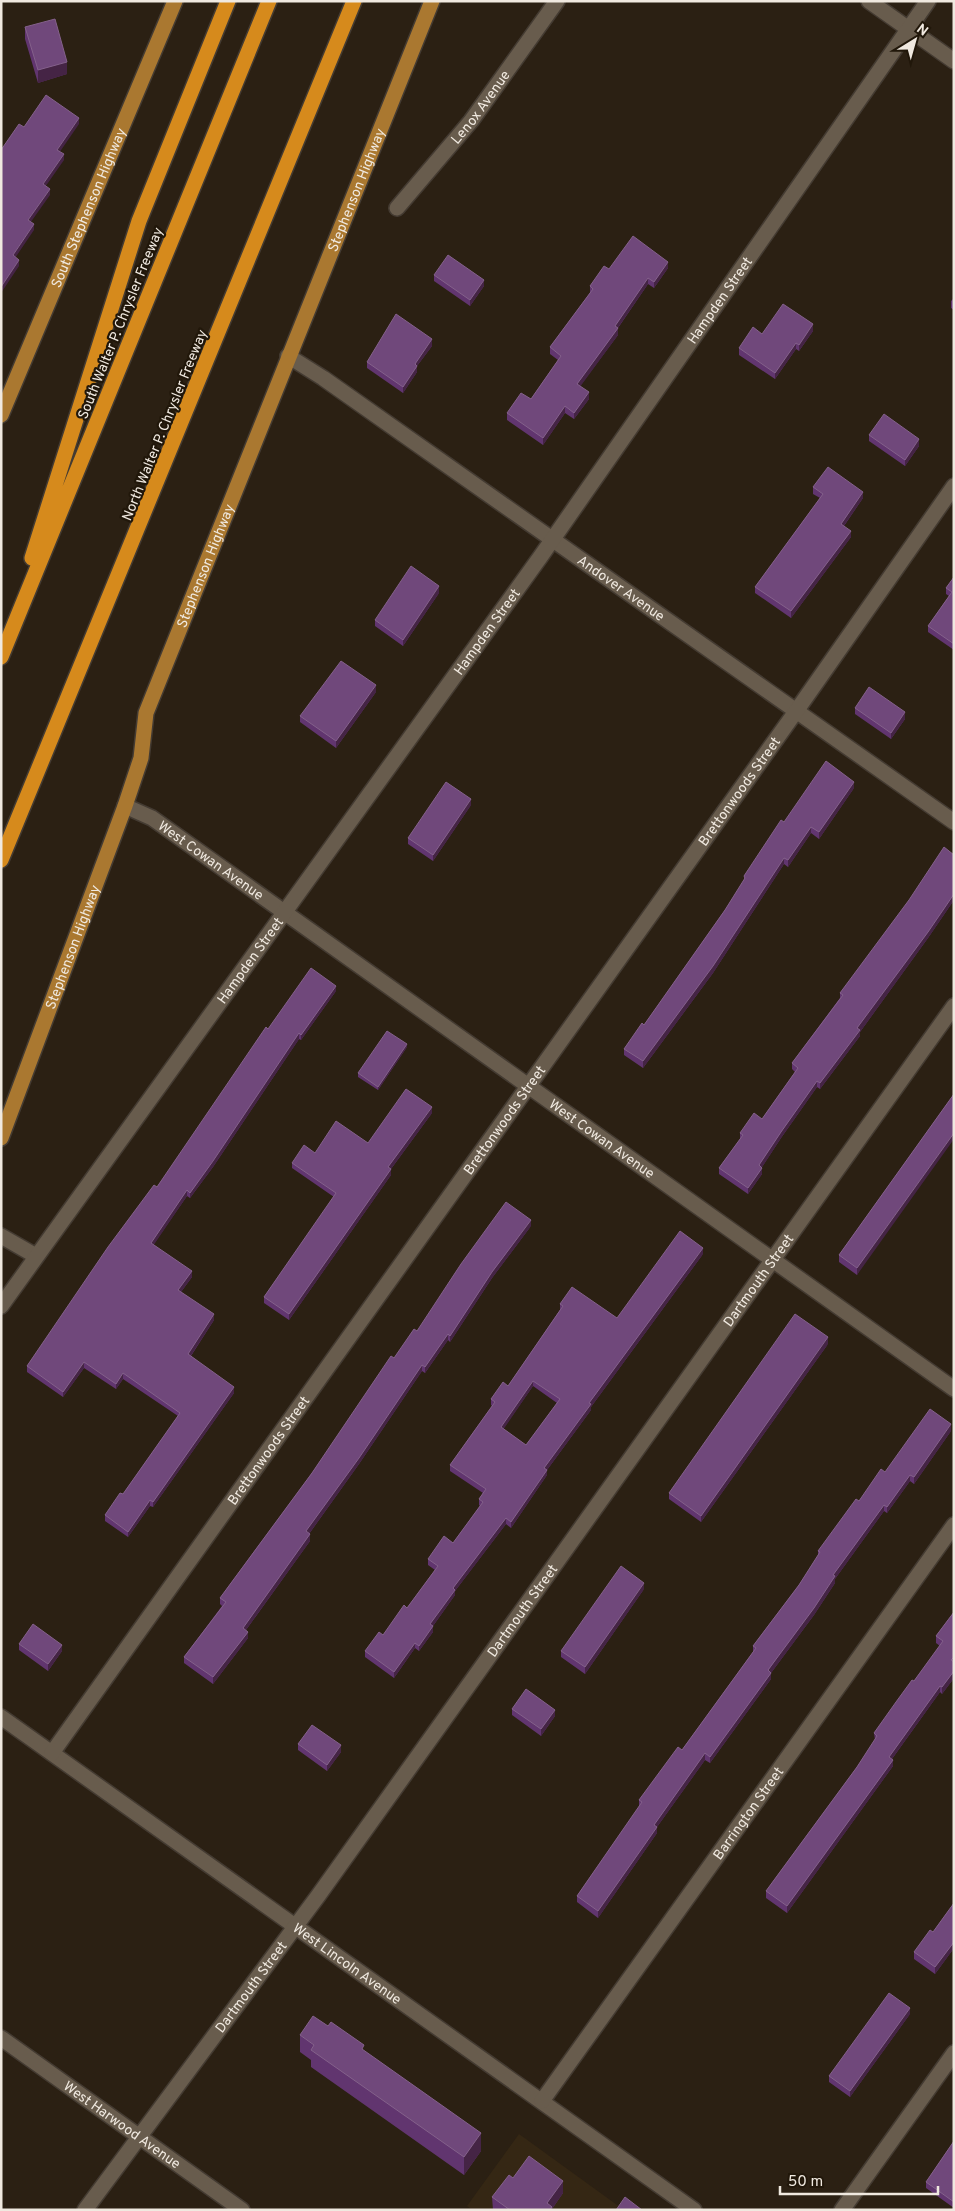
<svg xmlns="http://www.w3.org/2000/svg" width="955" height="2211" font-family="Overpass,sans-serif">
<style>
.built{fill:#352714}
.lines{fill:none;stroke-linecap:round;stroke-linejoin:round}
.minor-casing{stroke:#443b32;stroke-width:18}
.major-casing{stroke:#443b32;stroke-width:18}
.highway-casing{stroke:#443b32;stroke-width:18}
.minor{stroke:#685c4d;stroke-width:15}
.major{stroke:#aa7830;stroke-width:15}
.highway{stroke:#d68a1c;stroke-width:15}
.wall{fill:#61356f;fill-rule:evenodd}
.shaded-wall{fill:#452445}
.building{fill:#70487b;stroke:#84618b;fill-rule:evenodd}
.labels{text-anchor:middle;stroke-width:4.5;stroke-linejoin:round;paint-order:stroke}
.street-label{font-size:14px;fill:#f0e9e0;stroke:#21170a}
</style>
<rect width="100%" height="100%" fill="#2b2013"/>
<!-- built -->
<path class="built" d="M 519,2134 L 624,2210 L 472,2210 L 467,2206 Z"/>
<g class="lines">
<!-- minor casing -->
<g class="minor-casing">
<g id="minor">
<path d="M 869,1 L 954,61"/>
<path id="s1" d="M 397,208 L 471,121 L 557,1"/>
<path id="s2" d="M 288,356 L 323,378 L 954,822"/>
<path id="s3" d="M 125,806 L 152,818 L 954,1389"/>
<path d="M 1,1236 L 36,1256"/>
<path id="s4" d="M 1,1306 L 541,556 L 928,1"/>
<path id="s5" d="M 1,1717 L 694,2210"/>
<path id="s6" d="M 52,1753 L 797,710 L 954,486"/>
<path id="s7" d="M 1,2038 L 242,2210"/>
<path id="s8" d="M 542,2101 L 954,1525"/>
<path id="s9" d="M 85,2210 L 318,1896 L 954,1006"/>
<path d="M 842,2210 L 954,2053"/>
</g>
</g>
<!-- major casing -->
<g class="major-casing">
<g id="major">
<path id="s10" d="M 1,415 L 175,1"/>
<path id="s11" d="M 1,1138 L 125,806 L 141,758 L 146,713 L 432,1"/>
</g>
</g>
<!-- highway casing -->
<g class="highway-casing">
<path id="highway" d="M 32,558 L 139,221 L 228,1
M 1,657 L 269,1
M 1,860 L 354,1"/>
</g>
<!-- minor -->
<use href="#minor" class="minor"/>
<!-- major -->
<use href="#major" class="major"/>
<!-- highway -->
<use href="#highway" class="highway"/>
</g>
<!-- wall -->
<path class="wall" d="M 25,27 L 67,74 L 38,83 L 25,39 Z
M 668,268 L 654,288 L 648,284 L 618,328 L 618,335 L 580,386 L 589,399 L 574,419 L 565,413 L 543,445 L 507,420 L 507,413 L 531,399 L 558,360 L 550,354 L 550,347 L 590,293 L 590,286 L 609,269 Z
M 434,275 L 484,286 L 470,306 L 434,281 Z
M 954,298 L 954,310 L 951,308 L 951,301 Z
M 813,331 L 799,351 L 796,349 L 775,379 L 739,355 L 739,348 L 762,334 Z
M 432,346 L 417,366 L 417,372 L 403,393 L 367,368 L 367,362 Z
M 869,435 L 919,446 L 905,466 L 869,441 Z
M 813,487 L 863,498 L 844,526 L 851,537 L 791,618 L 755,593 L 755,587 L 820,498 L 813,494 Z
M 954,577 L 954,650 L 928,632 L 928,626 L 949,596 L 946,594 L 946,588 Z
M 439,593 L 403,646 L 375,626 L 375,620 Z
M 376,692 L 336,748 L 300,722 L 300,716 Z
M 855,708 L 905,719 L 891,739 L 855,714 Z
M 854,788 L 819,839 L 811,833 L 788,867 L 784,864 L 713,973 L 643,1068 L 624,1055 L 624,1049 L 644,1025 L 725,910 L 744,881 L 744,876 L 784,822 Z
M 471,805 L 433,861 L 408,844 L 408,838 Z
M 954,855 L 954,900 L 928,938 L 860,1032 L 860,1036 L 820,1089 L 817,1087 L 781,1138 L 762,1167 L 762,1174 L 748,1194 L 719,1174 L 719,1168 L 740,1139 L 740,1133 L 762,1119 L 795,1072 L 792,1069 L 792,1063 L 840,998 L 840,993 Z
M 336,991 L 301,1040 L 299,1039 L 213,1167 L 190,1198 L 187,1196 L 153,1245 L 192,1277 L 181,1292 L 214,1320 L 191,1356 L 234,1393 L 153,1507 L 150,1506 L 128,1537 L 105,1521 L 105,1515 L 123,1494 L 178,1416 L 123,1379 L 116,1389 L 84,1368 L 63,1397 L 27,1372 L 27,1366 L 157,1187 L 268,1029 Z
M 407,1047 L 378,1090 L 358,1077 L 358,1073 Z
M 954,1094 L 857,1275 L 839,1262 L 839,1255 Z
M 432,1113 L 391,1169 L 391,1175 L 289,1320 L 264,1303 L 264,1297 L 334,1197 L 292,1168 L 292,1163 L 315,1153 L 368,1143 Z
M 531,1226 L 492,1278 L 450,1342 L 448,1340 L 425,1373 L 422,1371 L 359,1464 L 309,1534 L 310,1541 L 246,1630 L 248,1638 L 213,1684 L 184,1663 L 184,1657 L 222,1606 L 220,1604 L 220,1598 L 312,1473 L 394,1358 L 417,1331 Z
M 703,1254 L 591,1407 L 591,1410 L 547,1470 L 547,1475 L 511,1528 L 506,1524 L 455,1591 L 455,1595 L 433,1626 L 433,1632 L 419,1651 L 415,1648 L 394,1678 L 365,1657 L 365,1651 L 383,1635 L 407,1608 L 435,1570 L 428,1565 L 428,1559 L 453,1543 L 480,1506 L 479,1505 L 479,1499 L 483,1493 L 450,1471 L 450,1465 L 492,1406 L 491,1405 L 491,1399 L 508,1386 L 560,1310 L 560,1304 L 617,1318 ZM 533,1386 L 557,1403 L 526,1445 L 503,1429 Z
M 828,1344 L 701,1522 L 669,1499 L 669,1493 Z
M 951,1431 L 914,1484 L 910,1481 L 887,1513 L 884,1511 L 835,1579 L 835,1583 L 814,1615 L 771,1673 L 771,1679 L 710,1763 L 705,1760 L 657,1827 L 657,1833 L 598,1918 L 577,1902 L 577,1896 L 639,1807 L 639,1800 L 682,1750 L 753,1652 L 753,1646 L 799,1585 L 818,1556 L 818,1551 L 859,1501 L 885,1472 Z
M 644,1589 L 585,1674 L 561,1657 L 561,1651 Z
M 954,1612 L 954,1678 L 942,1694 L 940,1692 L 892,1759 L 893,1766 L 787,1913 L 766,1898 L 766,1891 L 857,1767 L 875,1740 L 874,1733 L 914,1681 L 940,1646 L 936,1643 L 936,1636 Z
M 19,1644 L 62,1651 L 48,1671 L 19,1650 Z
M 512,1709 L 555,1716 L 541,1736 L 512,1715 Z
M 298,1744 L 341,1752 L 327,1771 L 298,1750 Z
M 954,1903 L 954,1948 L 935,1974 L 914,1959 L 914,1952 L 933,1932 Z
M 910,2014 L 850,2097 L 829,2082 L 829,2076 Z
M 300,2035 L 481,2151 L 464,2175 L 311,2067 L 311,2060 L 300,2052 Z
M 954,2141 L 954,2208 L 926,2188 L 926,2182 Z
M 513,2178 L 563,2193 L 552,2209 L 552,2210 L 493,2210 L 492,2197 Z"/>
<!-- shaded-wall -->
<path class="shaded-wall" d="M 67,62 L 67,74 L 38,83 L 38,70 Z
M 79,118 L 79,124 L 57,156 L 57,150 Z
M 64,154 L 64,160 L 43,190 L 43,184 Z
M 50,189 L 50,195 L 28,226 L 28,220 Z
M 34,224 L 34,230 L 13,261 L 13,255 Z
M 19,260 L 19,266 L 1,293 L 1,287 Z
M 668,262 L 668,268 L 654,288 L 654,282 Z
M 648,278 L 648,284 L 615,332 L 615,326 Z
M 484,280 L 484,286 L 470,306 L 470,300 Z
M 813,324 L 813,331 L 799,351 L 799,345 Z
M 618,328 L 618,335 L 577,391 L 577,384 Z
M 432,339 L 432,346 L 417,366 L 417,372 L 403,393 L 403,387 L 415,364 Z
M 796,343 L 796,349 L 775,379 L 775,373 Z
M 589,392 L 589,399 L 574,419 L 574,413 Z
M 565,406 L 565,413 L 543,445 L 543,438 Z
M 919,439 L 919,446 L 905,466 L 905,460 Z
M 863,492 L 863,498 L 841,530 L 841,524 Z
M 851,531 L 851,537 L 791,618 L 791,611 Z
M 439,586 L 439,593 L 403,646 L 403,640 Z
M 376,685 L 376,692 L 336,748 L 336,741 Z
M 905,712 L 905,719 L 891,739 L 891,733 Z
M 854,782 L 854,788 L 819,839 L 819,832 Z
M 471,799 L 471,805 L 433,861 L 433,855 Z
M 811,827 L 811,833 L 788,867 L 788,860 Z
M 784,858 L 784,864 L 713,973 L 643,1068 L 643,1061 Z
M 954,894 L 954,900 L 928,938 L 860,1032 L 860,1036 L 820,1089 L 820,1083 L 857,1028 Z
M 336,986 L 336,991 L 301,1040 L 301,1035 Z
M 299,1033 L 299,1039 L 213,1167 L 190,1198 L 190,1193 Z
M 407,1044 L 407,1047 L 378,1090 L 378,1087 Z
M 817,1081 L 817,1087 L 781,1138 L 759,1172 L 759,1165 L 781,1132 Z
M 432,1107 L 432,1113 L 388,1173 L 388,1167 Z
M 954,1133 L 954,1139 L 857,1275 L 857,1268 Z
M 762,1168 L 762,1174 L 748,1194 L 748,1188 Z
M 391,1169 L 391,1175 L 289,1320 L 289,1314 Z
M 187,1190 L 187,1196 L 151,1249 L 151,1243 Z
M 531,1220 L 531,1226 L 492,1278 L 450,1342 L 450,1336 L 492,1272 Z
M 703,1248 L 703,1254 L 591,1407 L 591,1410 L 547,1470 L 547,1475 L 511,1528 L 511,1522 L 544,1468 L 589,1403 Z
M 192,1271 L 192,1277 L 178,1296 L 178,1290 Z
M 214,1314 L 214,1320 L 188,1360 L 188,1354 Z
M 448,1334 L 448,1340 L 425,1373 L 425,1367 Z
M 828,1337 L 828,1344 L 701,1522 L 701,1516 Z
M 84,1362 L 84,1368 L 63,1397 L 63,1392 Z
M 422,1365 L 422,1371 L 359,1464 L 306,1538 L 306,1531 Z
M 123,1373 L 123,1379 L 116,1389 L 116,1384 Z
M 533,1381 L 533,1386 L 501,1433 L 501,1427 Z
M 234,1387 L 234,1393 L 153,1507 L 153,1502 Z
M 951,1424 L 951,1431 L 914,1484 L 914,1477 Z
M 910,1475 L 910,1481 L 887,1513 L 887,1507 Z
M 150,1500 L 150,1506 L 128,1537 L 128,1532 Z
M 884,1505 L 884,1511 L 835,1579 L 835,1583 L 814,1615 L 771,1673 L 771,1679 L 710,1763 L 710,1757 L 833,1575 Z
M 506,1518 L 506,1524 L 455,1591 L 455,1595 L 433,1626 L 433,1632 L 419,1651 L 419,1646 L 430,1624 L 453,1588 Z
M 310,1534 L 310,1541 L 243,1634 L 243,1628 Z
M 644,1583 L 644,1589 L 585,1674 L 585,1667 Z
M 248,1632 L 248,1638 L 213,1684 L 213,1677 Z
M 415,1643 L 415,1648 L 394,1678 L 394,1672 Z
M 62,1645 L 62,1651 L 48,1671 L 48,1664 Z
M 954,1671 L 954,1678 L 942,1694 L 942,1687 Z
M 940,1686 L 940,1692 L 889,1763 L 889,1757 Z
M 555,1710 L 555,1716 L 541,1736 L 541,1729 Z
M 341,1745 L 341,1752 L 327,1771 L 327,1765 Z
M 705,1753 L 705,1760 L 657,1827 L 657,1833 L 598,1918 L 598,1911 L 654,1825 Z
M 893,1760 L 893,1766 L 787,1913 L 787,1906 Z
M 954,1942 L 954,1948 L 935,1974 L 935,1967 Z
M 910,2008 L 910,2014 L 850,2097 L 850,2091 Z
M 481,2133 L 481,2151 L 464,2175 L 464,2157 Z
M 563,2181 L 563,2193 L 552,2209 L 552,2210 L 547,2210 L 547,2203 Z"/>
<!-- building -->
<path class="building" d="M 55,19 L 67,62 L 38,70 L 25,27 Z
M 46,95 L 79,118 L 57,150 L 64,154 L 43,184 L 50,189 L 28,220 L 34,224 L 13,255 L 19,260 L 1,287 L 1,150 L 19,124 L 24,127 Z
M 633,236 L 668,262 L 654,282 L 648,278 L 615,326 L 618,328 L 577,384 L 589,392 L 574,413 L 565,406 L 543,438 L 507,413 L 521,393 L 531,399 L 561,356 L 550,347 L 593,289 L 590,286 L 604,266 L 609,269 Z
M 448,255 L 484,280 L 470,300 L 434,275 Z
M 783,304 L 813,324 L 799,345 L 796,343 L 775,373 L 739,348 L 753,327 L 762,334 Z
M 396,314 L 432,339 L 415,364 L 417,366 L 403,387 L 367,362 Z
M 884,414 L 919,439 L 905,460 L 869,435 Z
M 828,467 L 863,492 L 841,524 L 851,531 L 791,611 L 755,587 L 823,494 L 813,487 Z
M 411,566 L 439,586 L 403,640 L 375,620 Z
M 954,577 L 954,644 L 928,626 L 952,592 L 946,588 Z
M 341,661 L 376,685 L 336,741 L 300,716 Z
M 869,687 L 905,712 L 891,733 L 855,708 Z
M 826,761 L 854,782 L 819,832 L 811,827 L 788,860 L 784,858 L 713,966 L 643,1061 L 624,1049 L 642,1023 L 644,1025 L 725,910 L 745,878 L 744,876 L 781,820 L 784,822 Z
M 446,782 L 471,799 L 433,855 L 408,838 Z
M 944,847 L 954,855 L 954,894 L 928,932 L 857,1028 L 860,1030 L 820,1083 L 817,1081 L 781,1132 L 759,1165 L 762,1168 L 748,1188 L 719,1168 L 743,1135 L 740,1133 L 754,1113 L 762,1119 L 798,1068 L 792,1063 L 843,995 L 840,993 L 909,900 Z
M 311,968 L 336,986 L 301,1035 L 299,1033 L 213,1161 L 190,1193 L 187,1190 L 151,1243 L 192,1271 L 178,1290 L 214,1314 L 188,1354 L 234,1387 L 153,1502 L 150,1500 L 128,1532 L 105,1515 L 120,1493 L 123,1494 L 180,1413 L 123,1373 L 116,1384 L 84,1362 L 63,1392 L 27,1366 L 108,1247 L 154,1185 L 157,1187 L 266,1027 L 268,1029 Z
M 387,1031 L 407,1044 L 378,1087 L 358,1073 Z
M 406,1089 L 432,1107 L 388,1167 L 391,1169 L 289,1314 L 264,1297 L 336,1193 L 292,1163 L 304,1145 L 315,1153 L 336,1121 L 368,1143 Z
M 954,1094 L 954,1133 L 857,1268 L 839,1255 Z
M 506,1202 L 531,1220 L 492,1272 L 450,1336 L 448,1334 L 425,1367 L 422,1365 L 359,1458 L 306,1531 L 310,1534 L 243,1628 L 248,1632 L 213,1677 L 184,1657 L 226,1602 L 220,1598 L 312,1473 L 391,1356 L 394,1358 L 414,1329 L 417,1331 L 461,1264 Z
M 680,1231 L 703,1248 L 589,1403 L 591,1404 L 544,1468 L 547,1470 L 511,1522 L 506,1518 L 453,1588 L 455,1590 L 430,1624 L 433,1626 L 419,1646 L 415,1643 L 394,1672 L 365,1651 L 379,1632 L 383,1635 L 404,1605 L 407,1608 L 438,1566 L 428,1559 L 444,1536 L 453,1543 L 483,1502 L 479,1499 L 486,1489 L 450,1465 L 495,1402 L 491,1399 L 503,1382 L 508,1386 L 563,1306 L 560,1304 L 572,1287 L 617,1318 ZM 533,1381 L 560,1399 L 526,1445 L 501,1427 Z
M 795,1314 L 828,1337 L 701,1516 L 669,1493 Z
M 930,1409 L 951,1424 L 914,1477 L 910,1475 L 887,1507 L 884,1505 L 833,1575 L 835,1576 L 814,1608 L 768,1670 L 771,1673 L 710,1757 L 705,1753 L 654,1825 L 657,1827 L 598,1911 L 577,1896 L 642,1802 L 639,1800 L 678,1747 L 682,1750 L 756,1648 L 753,1646 L 799,1585 L 820,1552 L 818,1551 L 856,1499 L 859,1501 L 881,1469 L 885,1472 Z
M 621,1566 L 644,1583 L 585,1667 L 561,1651 Z
M 954,1612 L 954,1657 L 951,1660 L 954,1662 L 954,1671 L 942,1687 L 940,1686 L 889,1757 L 893,1760 L 787,1906 L 766,1891 L 857,1767 L 877,1736 L 874,1733 L 896,1702 L 912,1680 L 914,1681 L 943,1641 L 936,1636 Z
M 33,1624 L 62,1645 L 48,1664 L 19,1644 Z
M 526,1689 L 555,1710 L 541,1729 L 512,1709 Z
M 312,1725 L 341,1745 L 327,1765 L 298,1744 Z
M 954,1903 L 954,1942 L 935,1967 L 914,1952 L 930,1930 L 933,1932 Z
M 889,1993 L 910,2008 L 850,2091 L 829,2076 Z
M 313,2016 L 328,2026 L 331,2022 L 364,2045 L 362,2049 L 481,2133 L 464,2157 L 311,2050 L 314,2045 L 300,2035 Z
M 954,2141 L 954,2202 L 926,2182 Z
M 529,2156 L 563,2181 L 547,2203 L 552,2207 L 550,2210 L 510,2210 L 492,2197 L 509,2175 L 513,2178 Z
M 625,2197 L 642,2210 L 616,2210 Z"/>
<g class="labels">
<!-- street labels -->
<g class="street-label">
<text dy="5" stroke="none"><textPath href="#s1" startOffset="131">Lenox Avenue</textPath></text>
<text dy="5" stroke="none"><textPath href="#s11" startOffset="1014">Stephenson Highway</textPath></text>
<text dy="5" stroke="none"><textPath href="#s10" startOffset="225">South Stephenson Highway</textPath></text>
<text dy="5" stroke="none"><textPath href="#s4" startOffset="1236">Hampden Street</textPath></text>
<text transform="translate(120 323) rotate(-68)" y="5">South Walter P. Chrysler Freeway</text>
<text transform="translate(164 425) rotate(-68)" y="5">North Walter P. Chrysler Freeway</text>
<text dy="5" stroke="none"><textPath href="#s11" startOffset="609">Stephenson Highway</textPath></text>
<text dy="5" stroke="none"><textPath href="#s2" startOffset="406">Andover Avenue</textPath></text>
<text dy="5" stroke="none"><textPath href="#s4" startOffset="831">Hampden Street</textPath></text>
<text dy="5" stroke="none"><textPath href="#s6" startOffset="1182">Brettonwoods Street</textPath></text>
<text dy="5" stroke="none"><textPath href="#s3" startOffset="102">West Cowan Avenue</textPath></text>
<text dy="5" stroke="none"><textPath href="#s11" startOffset="204">Stephenson Highway</textPath></text>
<text dy="5" stroke="none"><textPath href="#s4" startOffset="426">Hampden Street</textPath></text>
<text dy="5" stroke="none"><textPath href="#s6" startOffset="778">Brettonwoods Street</textPath></text>
<text dy="5" stroke="none"><textPath href="#s3" startOffset="582">West Cowan Avenue</textPath></text>
<text dy="5" stroke="none"><textPath href="#s9" startOffset="1148">Dartmouth Street</textPath></text>
<text dy="5" stroke="none"><textPath href="#s6" startOffset="372">Brettonwoods Street</textPath></text>
<text dy="5" stroke="none"><textPath href="#s9" startOffset="742">Dartmouth Street</textPath></text>
<text dy="5" stroke="none"><textPath href="#s8" startOffset="354">Barrington Street</textPath></text>
<text dy="5" stroke="none"><textPath href="#s5" startOffset="425">West Lincoln Avenue</textPath></text>
<text dy="5" stroke="none"><textPath href="#s9" startOffset="278">Dartmouth Street</textPath></text>
<text dy="5" stroke="none"><textPath href="#s7" startOffset="149">West Harwood Avenue</textPath></text>
</g>
</g>
<!-- border -->
<rect width="955" height="2211" fill="none" stroke="#f0e9e0" stroke-width="5"/>
<!-- north arrow -->
<g transform="translate(915 40) rotate(37)" stroke="#21170a" stroke-width="4" paint-order="stroke">
<path d="M0-4L9 19L0 12L-9 19Z" fill="#f0e9e0"/>
<text y="-8" font-size="14" font-weight="bold" text-anchor="middle" fill="#f0e9e0">N</text>
</g>
<!-- scale -->
<path d="M780 2186v8h158v-8" fill="none" stroke="#f0e9e0" stroke-width="2.5"/>
<text x="788" y="2186" font-size="15" fill="#f0e9e0" stroke="#21170a" stroke-width="4" paint-order="stroke">50 m</text>
</svg>
